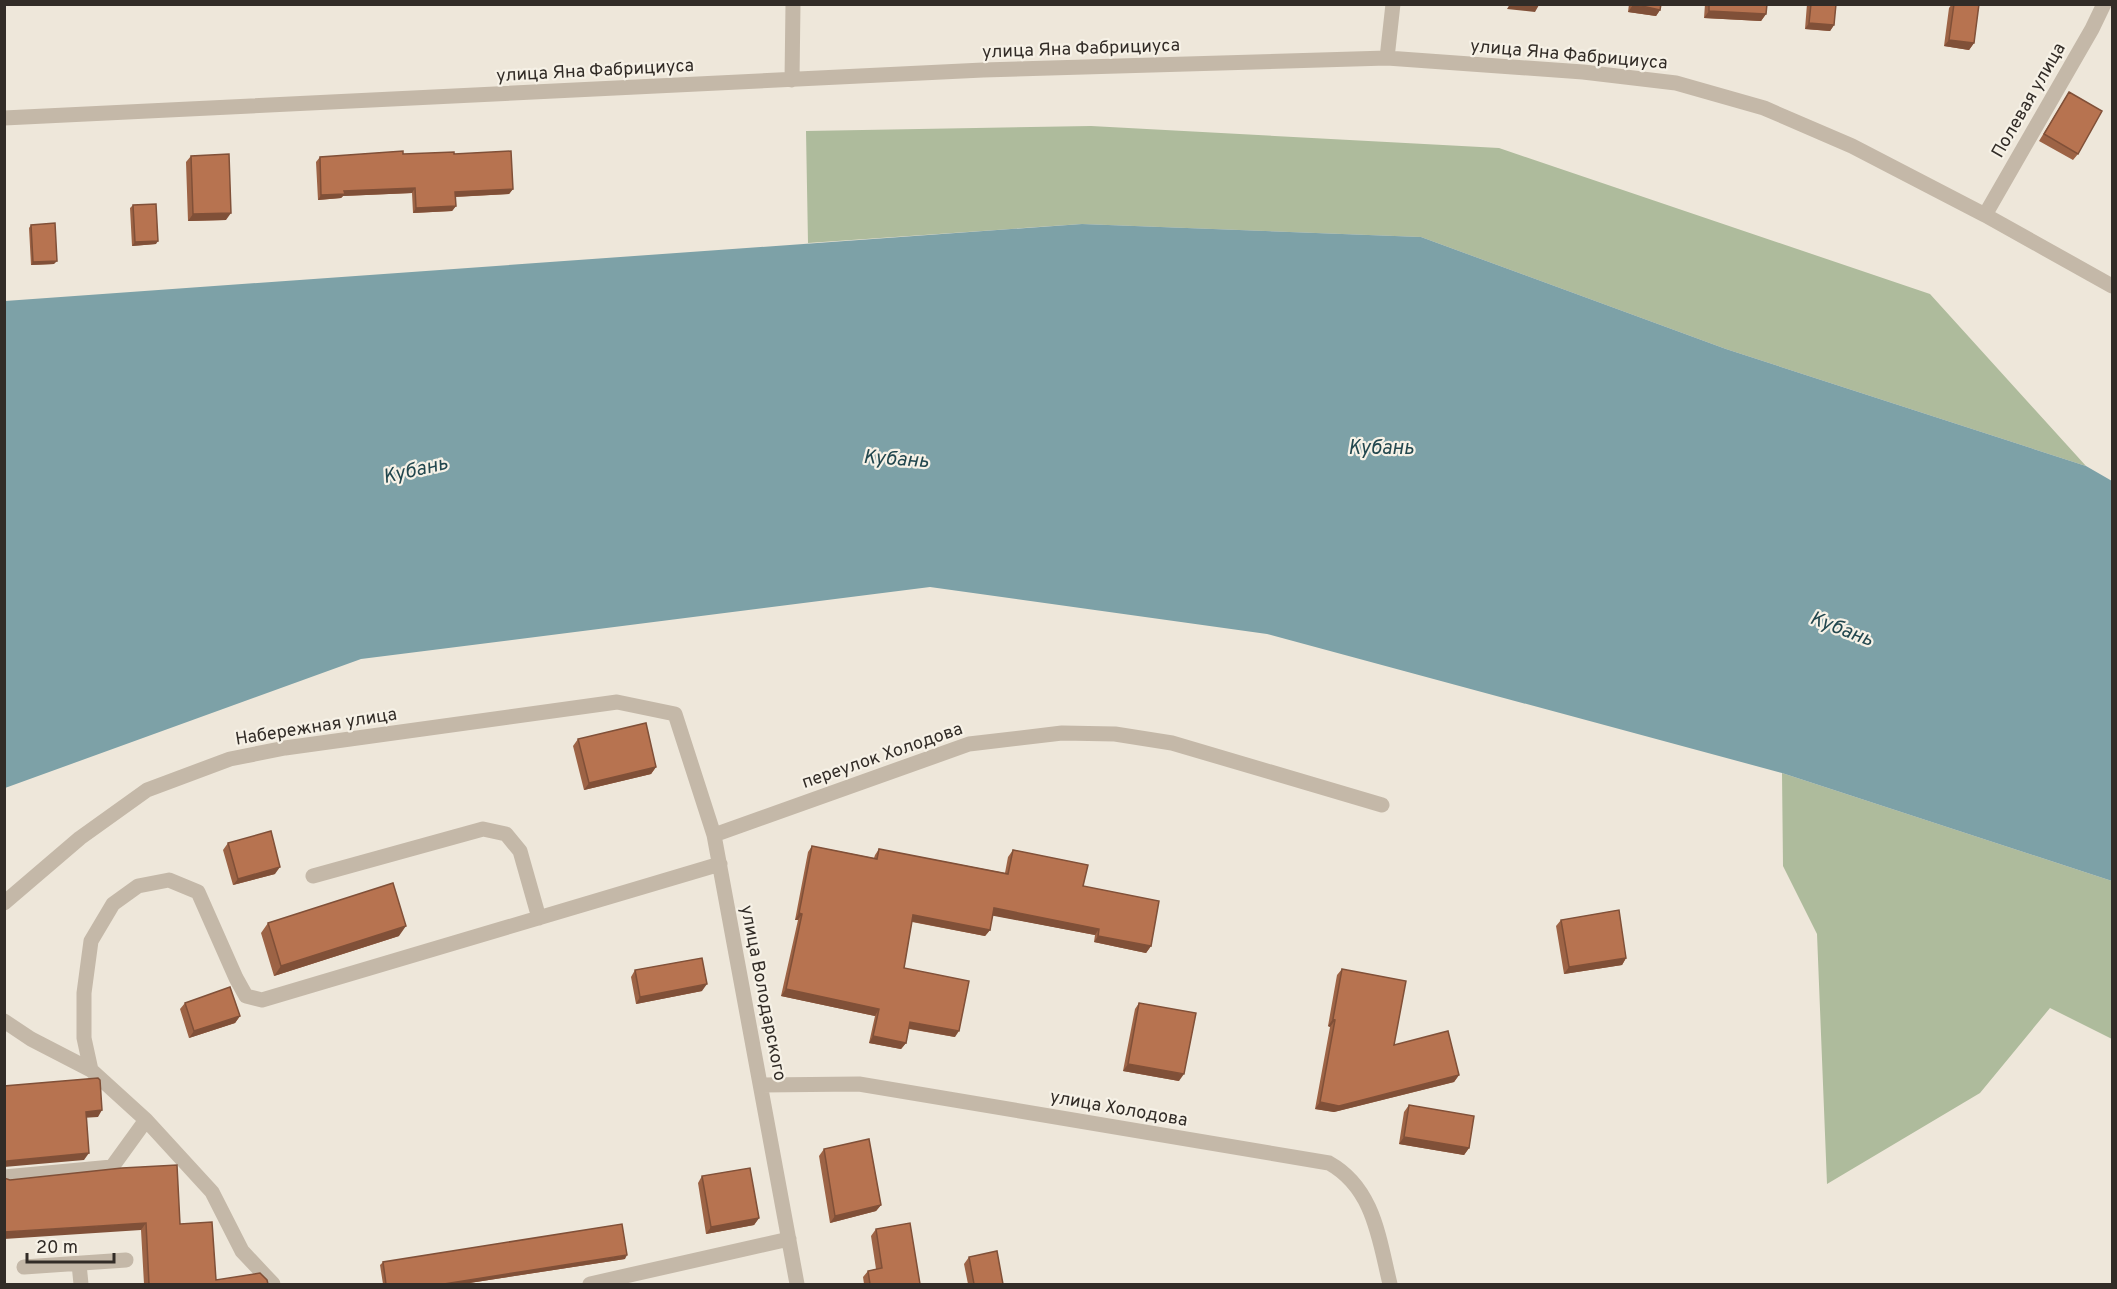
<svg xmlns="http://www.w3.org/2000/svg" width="2117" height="1289" font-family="Overpass,sans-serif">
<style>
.green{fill:#aebb9c}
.water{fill:#7da1a7}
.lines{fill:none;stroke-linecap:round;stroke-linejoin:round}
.minor{stroke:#c4b8a8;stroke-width:15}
.wall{fill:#9d6345}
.shaded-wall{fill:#805038}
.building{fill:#b77350;stroke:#805038;stroke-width:1.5}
.labels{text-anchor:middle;stroke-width:4.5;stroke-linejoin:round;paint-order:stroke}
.street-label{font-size:18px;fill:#322c27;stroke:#f6f1e6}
.water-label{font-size:20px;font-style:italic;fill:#22474e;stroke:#f6f1e6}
</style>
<rect width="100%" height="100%" fill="#eee7da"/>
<!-- green -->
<path class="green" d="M 1091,126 L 1499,148 L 1930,294 L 2086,466 L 1726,349 L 1421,237 L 1082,224 L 808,243 L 806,131 Z
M 1782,773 L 2112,881 L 2112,1039 L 2050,1008 L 1980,1093 L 1827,1184 L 1817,934 L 1783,866 Z"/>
<!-- water -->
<path class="water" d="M 1082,224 L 1421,237 L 1726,349 L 2086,466 L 2112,481 L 2112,881 L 1782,773 L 1267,634 L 930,587 L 361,659 L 5,788 L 5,301 Z"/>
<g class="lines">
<!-- minor -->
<path class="minor" d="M 1387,58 L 1393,4
M 792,80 L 793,4
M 4,118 L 983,70 L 1387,58 L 1583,72 L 1676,83 L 1764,108 L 1852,146 L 1985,215 L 2112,286
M 1985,215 L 2092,29 L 2104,4
M 714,835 L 969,744 L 1062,733 L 1115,734 L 1172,743 L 1382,805
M 313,876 L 483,829 L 506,834 L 520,851 L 539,918
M 4,903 L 80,838 L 147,790 L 230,759 L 285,748 L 617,702 L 675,714 L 714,835 L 797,1284
M 4,1021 L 31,1039 L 91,1070
M 761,1085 L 859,1084 L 1329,1163 C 1374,1188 1379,1239 1390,1284
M 4,1177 L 112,1167 L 146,1120
M 79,1264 L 81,1284
M 24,1267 L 126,1260
M 273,1284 L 242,1251 L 212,1192 L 146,1120 L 91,1070 L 84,1038 L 84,993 L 91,941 L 113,904 L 138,886 L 169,880 L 198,892 L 236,978 L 246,996 L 262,1000 L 720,864
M 590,1284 L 789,1239"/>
</g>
<!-- wall -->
<path class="wall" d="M 1629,4 L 1661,4 L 1660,10 L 1656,16 L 1628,12 Z
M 1705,4 L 1767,4 L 1766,14 L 1761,21 L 1704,18 Z
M 1807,4 L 1836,4 L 1834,25 L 1830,31 L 1805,29 Z
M 1952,4 L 1979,4 L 1974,43 L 1969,50 L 1944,46 L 1949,8 Z
M 2069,92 L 2078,154 L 2073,160 L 2039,141 Z
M 403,154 L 454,154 L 513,189 L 509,194 L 455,197 L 456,206 L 452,211 L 413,213 L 412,193 L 343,196 L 341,198 L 318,200 L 316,162 L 320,157 Z
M 191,156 L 226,220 L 188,221 L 186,162 Z
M 133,205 L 156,244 L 132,246 L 130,208 Z
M 31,225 L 54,264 L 31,265 L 29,228 Z
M 578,739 L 656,767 L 651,774 L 584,790 L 573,746 Z
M 228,843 L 275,874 L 233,885 L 223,850 Z
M 812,846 L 874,858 L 875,855 L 879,849 L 1005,873 L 1008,857 L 1013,850 L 1083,886 L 1151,946 L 1146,953 L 1094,942 L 1095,935 L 992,915 L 990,930 L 985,936 L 912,922 L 904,968 L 955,1037 L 909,1029 L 906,1043 L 901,1049 L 869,1043 L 875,1016 L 781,996 L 798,920 L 795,920 L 808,852 Z
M 1561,920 L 1626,958 L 1622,965 L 1564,974 L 1556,926 Z
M 268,923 L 399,936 L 274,976 L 261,933 Z
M 1342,969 L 1394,1045 L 1459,1075 L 1454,1082 L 1334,1112 L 1315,1109 L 1330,1027 L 1328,1026 L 1337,975 Z
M 635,970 L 702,991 L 636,1004 L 631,977 Z
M 185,1003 L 240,1016 L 235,1023 L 189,1038 L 180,1009 Z
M 1139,1003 L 1179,1081 L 1123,1071 L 1135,1009 Z
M 1409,1105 L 1469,1148 L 1464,1155 L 1399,1144 L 1404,1112 Z
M 824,1149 L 881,1205 L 876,1211 L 830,1223 L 819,1156 Z
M 702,1176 L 759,1218 L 754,1225 L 706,1234 L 698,1183 Z
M 10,1180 L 180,1224 L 216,1280 L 268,1284 L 144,1284 L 141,1230 Z
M 876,1229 L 920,1284 L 864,1284 L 863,1277 L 868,1271 L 876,1269 L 871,1236 Z
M 969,1257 L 1003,1284 L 968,1284 L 964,1264 Z
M 625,1259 L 463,1284 L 383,1284 L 380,1265 L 383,1262 Z"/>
<!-- shaded-wall -->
<path class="shaded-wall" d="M 1510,4 L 1533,4 L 1539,5 L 1535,12 L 1507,9 Z
M 1633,5 L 1660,10 L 1656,16 L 1628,12 Z
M 1709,11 L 1766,14 L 1761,21 L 1704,18 Z
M 1809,23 L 1834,25 L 1830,31 L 1805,29 Z
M 1949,40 L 1974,43 L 1969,50 L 1944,46 Z
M 415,188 L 412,193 L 343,196 L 341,198 L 318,200 L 321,195 L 344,191 Z
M 513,189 L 509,194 L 452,197 L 455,192 Z
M 456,206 L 452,211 L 413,213 L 416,208 Z
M 231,213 L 226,220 L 188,221 L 193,214 Z
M 158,241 L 156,244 L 132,246 L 135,242 Z
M 57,261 L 54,264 L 31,265 L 33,262 Z
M 656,767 L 651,774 L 584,790 L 589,783 Z
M 280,867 L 275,874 L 233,885 L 238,879 Z
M 994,908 L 1099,929 L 1095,935 L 989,915 Z
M 799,913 L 802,914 L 798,920 L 795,920 Z
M 913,915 L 990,930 L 985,936 L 909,921 Z
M 406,926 L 399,936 L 274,976 L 281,966 Z
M 1098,936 L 1151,946 L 1146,953 L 1094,942 Z
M 1626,958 L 1622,965 L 1564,974 L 1569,967 Z
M 707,984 L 702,991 L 636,1004 L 640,997 Z
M 786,989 L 879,1009 L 875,1016 L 781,996 Z
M 240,1016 L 235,1023 L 189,1038 L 194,1031 Z
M 1333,1019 L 1335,1020 L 1330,1027 L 1328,1026 Z
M 910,1022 L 959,1031 L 955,1037 L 906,1028 Z
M 873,1036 L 906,1043 L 901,1049 L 869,1043 Z
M 1128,1064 L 1184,1074 L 1179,1081 L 1123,1071 Z
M 1459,1075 L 1454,1082 L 1334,1112 L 1315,1109 L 1320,1102 Z
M 102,1110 L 98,1117 L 81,1118 L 86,1112 Z
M 1404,1137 L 1469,1148 L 1464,1155 L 1399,1144 Z
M 89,1153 L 84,1160 L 4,1167 L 4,1163 L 7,1161 Z
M 881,1205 L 876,1211 L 830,1223 L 835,1216 Z
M 759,1218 L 754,1225 L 706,1234 L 711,1227 Z
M 146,1223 L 141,1230 L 4,1239 L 4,1232 Z
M 627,1255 L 625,1259 L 463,1284 L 444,1284 Z"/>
<!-- building -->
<path class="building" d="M 1633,4 L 1661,4 L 1660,10 Z
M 1709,4 L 1767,4 L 1766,14 L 1709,11 Z
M 1811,4 L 1836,4 L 1834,25 L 1809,23 Z
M 1954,4 L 1979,4 L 1974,43 L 1949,40 Z
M 2069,92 L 2102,111 L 2078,154 L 2044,134 Z
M 403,151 L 403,154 L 454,152 L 454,154 L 511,151 L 513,189 L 455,192 L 456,206 L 416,208 L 415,188 L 344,191 L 345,194 L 321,195 L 320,157 Z
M 229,154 L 231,213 L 193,214 L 191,156 Z
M 156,204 L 158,241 L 135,242 L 133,205 Z
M 55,223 L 57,261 L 33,262 L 31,225 Z
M 646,723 L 656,767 L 589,783 L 578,739 Z
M 271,831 L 280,867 L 238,879 L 228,843 Z
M 812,846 L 877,859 L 879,849 L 1008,874 L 1013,850 L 1088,865 L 1083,886 L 1159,901 L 1151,946 L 1098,936 L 1099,929 L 994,908 L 990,930 L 913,915 L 904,968 L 969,981 L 959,1031 L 910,1022 L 906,1043 L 873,1036 L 879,1009 L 786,989 L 802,914 L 799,913 Z
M 393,883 L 406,926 L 281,966 L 268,923 Z
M 1619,910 L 1626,958 L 1569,967 L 1561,920 Z
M 702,958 L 707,984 L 640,997 L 635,970 Z
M 1342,969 L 1406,981 L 1394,1045 L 1448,1031 L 1459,1075 L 1339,1106 L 1320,1102 L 1335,1020 L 1333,1019 Z
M 230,987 L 240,1016 L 194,1031 L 185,1003 Z
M 1139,1003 L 1196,1013 L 1184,1074 L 1128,1064 Z
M 98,1078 L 100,1080 L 102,1110 L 86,1112 L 89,1153 L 7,1161 L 4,1163 L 4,1086 Z
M 1409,1105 L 1474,1116 L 1469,1148 L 1404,1137 Z
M 869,1139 L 881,1205 L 835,1216 L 824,1149 Z
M 177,1165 L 180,1224 L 212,1222 L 216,1280 L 260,1273 L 267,1280 L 268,1284 L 149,1284 L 146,1223 L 4,1232 L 4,1178 L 10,1180 L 122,1168 Z
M 750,1168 L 759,1218 L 711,1227 L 702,1176 Z
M 910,1223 L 920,1284 L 870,1284 L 868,1271 L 882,1268 L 876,1229 Z
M 622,1224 L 627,1255 L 444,1284 L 386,1284 L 383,1262 Z
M 997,1251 L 1003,1284 L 974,1284 L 969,1257 Z"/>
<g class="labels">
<!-- street labels -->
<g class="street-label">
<text transform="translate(1081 48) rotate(-2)" y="6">улица Яна Фабрициуса</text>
<text transform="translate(1569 54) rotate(5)" y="6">улица Яна Фабрициуса</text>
<text transform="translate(595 70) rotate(-3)" y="6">улица Яна Фабрициуса</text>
<text transform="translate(2028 100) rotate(-60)" y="6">Полевая улица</text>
<text transform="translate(316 726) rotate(-9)" y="6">Набережная улица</text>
<text transform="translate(882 755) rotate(-19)" y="6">переулок Холодова</text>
<text transform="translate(764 993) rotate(79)" y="6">улица Володарского</text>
<text transform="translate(1119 1108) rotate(10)" y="6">улица Холодова</text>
</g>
<!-- water labels -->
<g class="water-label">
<text x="1381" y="454">Кубань</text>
<text transform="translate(896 458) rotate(4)" y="7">Кубань</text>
<text transform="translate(415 469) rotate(-13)" y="7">Кубань</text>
<text transform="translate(1842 628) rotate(21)" y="7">Кубань</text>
</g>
</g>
<!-- border -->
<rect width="2117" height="1289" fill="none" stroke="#322c27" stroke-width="12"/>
<!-- scale -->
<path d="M27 1253v9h87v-9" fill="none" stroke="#322c27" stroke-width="3"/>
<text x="36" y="1253" font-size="18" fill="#322c27" stroke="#f6f1e6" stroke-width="4.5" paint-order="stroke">20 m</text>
</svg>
